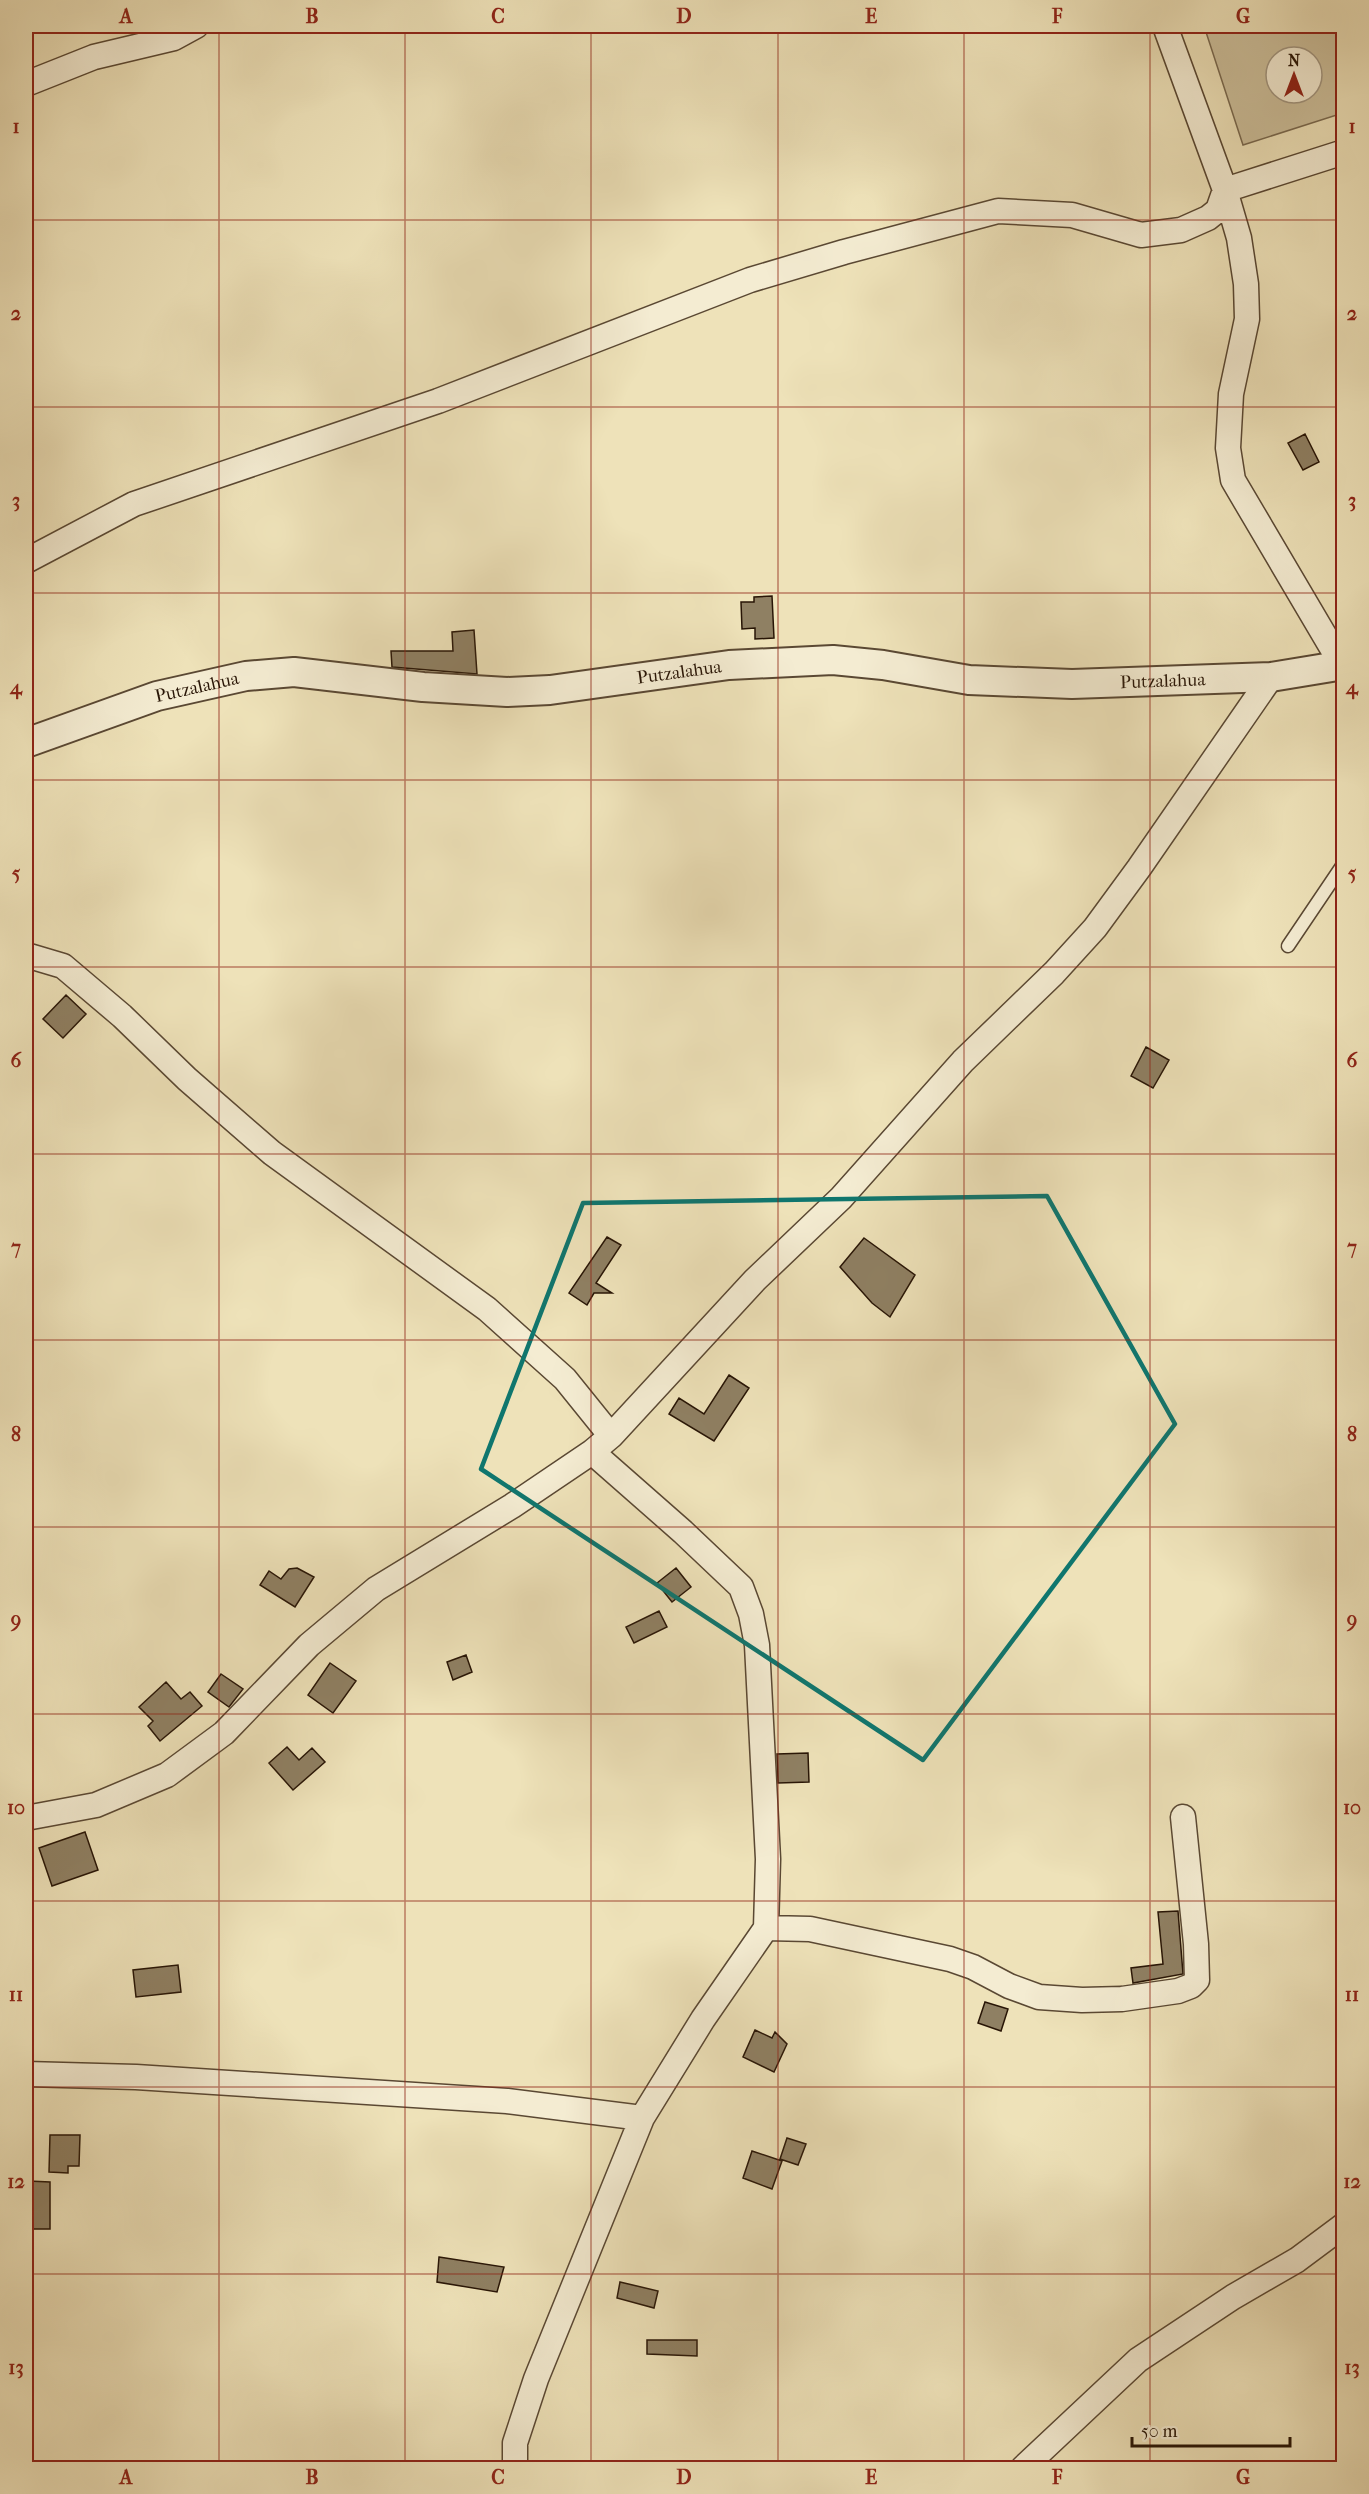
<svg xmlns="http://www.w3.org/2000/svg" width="1369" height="2494" font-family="'IM FELL French Canon',serif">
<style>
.green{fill:#ccbf9b;stroke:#7a6a50;stroke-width:1.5;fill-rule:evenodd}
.building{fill:#8f8063;stroke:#281506;stroke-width:1.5}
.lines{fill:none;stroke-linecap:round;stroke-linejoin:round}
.service-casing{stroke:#5a4833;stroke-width:15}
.minor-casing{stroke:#5a4833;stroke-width:27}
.tertiary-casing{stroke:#5a4833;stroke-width:32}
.service{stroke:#f4ecd2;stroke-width:12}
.minor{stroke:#f4ecd2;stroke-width:24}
.tertiary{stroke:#f4ecd2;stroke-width:28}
.marked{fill:none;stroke:#0f766e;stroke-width:4.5;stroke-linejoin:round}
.grid{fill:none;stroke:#8f2418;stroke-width:1.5;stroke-opacity:0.55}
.labels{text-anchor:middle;stroke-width:4.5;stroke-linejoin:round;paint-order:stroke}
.street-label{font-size:18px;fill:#281506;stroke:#f4ecd2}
.neatline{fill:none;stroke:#8f2418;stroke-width:2}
.grid-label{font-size:20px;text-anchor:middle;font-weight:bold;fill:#8f2418}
</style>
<rect width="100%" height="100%" fill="#eee2b9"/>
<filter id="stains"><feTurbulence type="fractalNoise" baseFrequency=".00333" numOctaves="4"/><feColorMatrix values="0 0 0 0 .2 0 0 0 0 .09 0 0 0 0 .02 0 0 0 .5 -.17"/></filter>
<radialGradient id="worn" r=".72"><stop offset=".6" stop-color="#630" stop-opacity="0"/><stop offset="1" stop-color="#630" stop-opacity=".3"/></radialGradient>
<!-- green -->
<path class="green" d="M 1204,26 L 1343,26 L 1343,113 L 1243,145 ZM 1276,57 L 1312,57 L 1312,93 L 1276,93 Z"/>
<!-- building -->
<path class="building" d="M 1305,434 L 1319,462 L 1303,470 L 1288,443 Z
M 772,596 L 774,638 L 755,639 L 755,628 L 742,629 L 741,602 L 754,602 L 754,597 Z
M 474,630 L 477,674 L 392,667 L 391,651 L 453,651 L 452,632 Z
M 66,995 L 86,1014 L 63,1038 L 43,1019 Z
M 1146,1047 L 1169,1060 L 1153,1088 L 1131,1076 Z
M 607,1237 L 621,1245 L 596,1283 L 612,1293 L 594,1293 L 587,1305 L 569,1293 Z
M 864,1238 L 915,1275 L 890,1317 L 872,1303 L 840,1267 Z
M 729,1375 L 749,1388 L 714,1441 L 669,1414 L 679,1398 L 704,1414 Z
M 297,1568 L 314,1577 L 295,1607 L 260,1585 L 269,1571 L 281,1579 L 289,1569 Z
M 676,1568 L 691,1587 L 672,1602 L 657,1583 Z
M 659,1611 L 667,1627 L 634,1643 L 626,1627 Z
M 466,1655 L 472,1672 L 453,1680 L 447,1662 Z
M 330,1663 L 356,1681 L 333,1713 L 308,1695 Z
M 221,1674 L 243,1689 L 229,1707 L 208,1692 Z
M 166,1682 L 181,1699 L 190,1692 L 202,1706 L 160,1741 L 148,1726 L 153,1721 L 139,1707 Z
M 287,1747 L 299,1760 L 312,1748 L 325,1762 L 293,1790 L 269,1763 Z
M 808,1753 L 809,1782 L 778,1783 L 777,1754 Z
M 85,1832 L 98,1870 L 52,1886 L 39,1848 Z
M 1178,1911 L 1183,1974 L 1133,1983 L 1131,1968 L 1163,1964 L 1158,1912 Z
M 178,1965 L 181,1992 L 136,1997 L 133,1970 Z
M 985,2002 L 1008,2009 L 1001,2031 L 978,2023 Z
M 755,2030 L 772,2038 L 775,2032 L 787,2044 L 774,2072 L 743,2057 Z
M 50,2135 L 80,2135 L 79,2166 L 68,2166 L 68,2173 L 49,2172 Z
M 787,2138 L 806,2144 L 798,2165 L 780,2159 Z
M 752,2151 L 782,2161 L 772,2189 L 743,2178 Z
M 28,2181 L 50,2182 L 50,2229 L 26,2229 Z
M 439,2257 L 504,2267 L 497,2292 L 437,2282 Z
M 620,2282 L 658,2291 L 654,2308 L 617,2298 Z
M 647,2340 L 697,2340 L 697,2356 L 647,2354 Z"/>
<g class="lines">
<!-- service casing -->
<g class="service-casing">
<path id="service" d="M 1288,946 L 1344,863"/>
</g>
<!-- minor casing -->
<g class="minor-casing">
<path id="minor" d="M 1165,26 L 1225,190 L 1239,238 L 1246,284 L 1247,319 L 1231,394 L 1228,448 L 1233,480 L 1342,665
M 26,84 L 94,57 L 174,38 L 196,26
M 26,561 L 134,504 L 438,401 L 750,280 L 844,252 L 998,211 L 1072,215 L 1141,235 L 1181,230 L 1208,218 L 1218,210 L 1225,190 L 1344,152
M 26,955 L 63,966 L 122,1016 L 187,1079 L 272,1153 L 487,1309 L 565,1379 L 611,1436
M 26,1818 L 96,1805 L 167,1775 L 224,1733 L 309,1645 L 376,1589 L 512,1506 L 592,1452 L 611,1436 L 755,1280 L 841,1198 L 963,1061 L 1054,973 L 1095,928 L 1139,868 L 1271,677
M 766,1928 L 810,1929 L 950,1959 L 973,1967 L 1009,1986 L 1039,1997 L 1082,2000 L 1122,1999 L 1178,1991 L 1191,1986 L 1197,1980 L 1196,1944 L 1183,1817
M 26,2074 L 136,2077 L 507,2101 L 642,2118
M 515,2468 L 515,2443 L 536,2379 L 642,2118 L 703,2019 L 766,1928 L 768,1859 L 757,1645 L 751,1614 L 741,1587 L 683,1532 L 592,1452
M 1023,2468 L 1138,2360 L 1233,2297 L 1297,2260 L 1344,2225"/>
</g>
<!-- tertiary casing -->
<g class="tertiary-casing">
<g id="tertiary">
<path id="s1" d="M 26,743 L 157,696 L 246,676 L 294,672 L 423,687 L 507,692 L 550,690 L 729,665 L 833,660 L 883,665 L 969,680 L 1072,684 L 1271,677 L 1344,665"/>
</g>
</g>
<!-- service -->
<use href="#service" class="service"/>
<!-- minor -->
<use href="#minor" class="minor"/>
<!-- tertiary -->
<use href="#tertiary" class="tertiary"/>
</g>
<!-- marked area -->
<path class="marked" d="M 1047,1196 L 1175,1424 L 923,1760 L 481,1469 L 583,1203 Z"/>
<!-- grid -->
<path class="grid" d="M 219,26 L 219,2468M 405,26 L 405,2468M 591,26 L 591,2468M 778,26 L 778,2468M 964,26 L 964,2468M 1150,26 L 1150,2468M 26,220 L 1344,220M 26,407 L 1344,407M 26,593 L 1344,593M 26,780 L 1344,780M 26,967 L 1344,967M 26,1154 L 1344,1154M 26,1340 L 1344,1340M 26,1527 L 1344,1527M 26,1714 L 1344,1714M 26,1901 L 1344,1901M 26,2087 L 1344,2087M 26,2274 L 1344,2274"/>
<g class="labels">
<!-- street labels -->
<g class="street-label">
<text dy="6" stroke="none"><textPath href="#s1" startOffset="666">Putzalahua</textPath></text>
<text dy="6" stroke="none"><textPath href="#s1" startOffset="1152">Putzalahua</textPath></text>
<text dy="6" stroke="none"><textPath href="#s1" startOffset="180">Putzalahua</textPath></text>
</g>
</g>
<!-- margin -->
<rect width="1369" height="2494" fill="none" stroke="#eee2b9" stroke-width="66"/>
<!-- north arrow -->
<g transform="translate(1294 75)"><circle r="28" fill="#f4ecd2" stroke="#a29680" stroke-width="1.5"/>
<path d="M0-4.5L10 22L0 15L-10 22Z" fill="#8f2418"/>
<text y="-9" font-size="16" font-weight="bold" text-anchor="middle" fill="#281506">N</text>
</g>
<!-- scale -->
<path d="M1132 2437v9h158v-9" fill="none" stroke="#281506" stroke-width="3"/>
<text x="1141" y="2437" font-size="18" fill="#281506" stroke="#f4ecd2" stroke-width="4.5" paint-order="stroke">50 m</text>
<rect x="33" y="33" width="1303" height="2428" class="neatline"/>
<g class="grid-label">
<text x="126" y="23">A</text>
<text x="312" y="23">B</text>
<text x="498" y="23">C</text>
<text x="684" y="23">D</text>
<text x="871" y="23">E</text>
<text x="1057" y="23">F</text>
<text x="1243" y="23">G</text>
<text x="16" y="133">1</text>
<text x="1352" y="133">1</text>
<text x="16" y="320">2</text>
<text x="1352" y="320">2</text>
<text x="16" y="507">3</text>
<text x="1352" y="507">3</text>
<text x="16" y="694">4</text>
<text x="1352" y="694">4</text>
<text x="16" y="880">5</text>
<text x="1352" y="880">5</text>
<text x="16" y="1067">6</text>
<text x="1352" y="1067">6</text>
<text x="16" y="1254">7</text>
<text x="1352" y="1254">7</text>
<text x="16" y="1441">8</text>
<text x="1352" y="1441">8</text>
<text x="16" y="1627">9</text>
<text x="1352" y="1627">9</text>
<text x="16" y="1814">10</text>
<text x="1352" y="1814">10</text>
<text x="16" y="2001">11</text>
<text x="1352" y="2001">11</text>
<text x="16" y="2188">12</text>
<text x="1352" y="2188">12</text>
<text x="16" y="2374">13</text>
<text x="1352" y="2374">13</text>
<text x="126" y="2484">A</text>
<text x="312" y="2484">B</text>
<text x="498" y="2484">C</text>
<text x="684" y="2484">D</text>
<text x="871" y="2484">E</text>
<text x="1057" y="2484">F</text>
<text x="1243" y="2484">G</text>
</g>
<rect width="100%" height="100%" filter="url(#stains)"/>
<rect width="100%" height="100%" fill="url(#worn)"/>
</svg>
